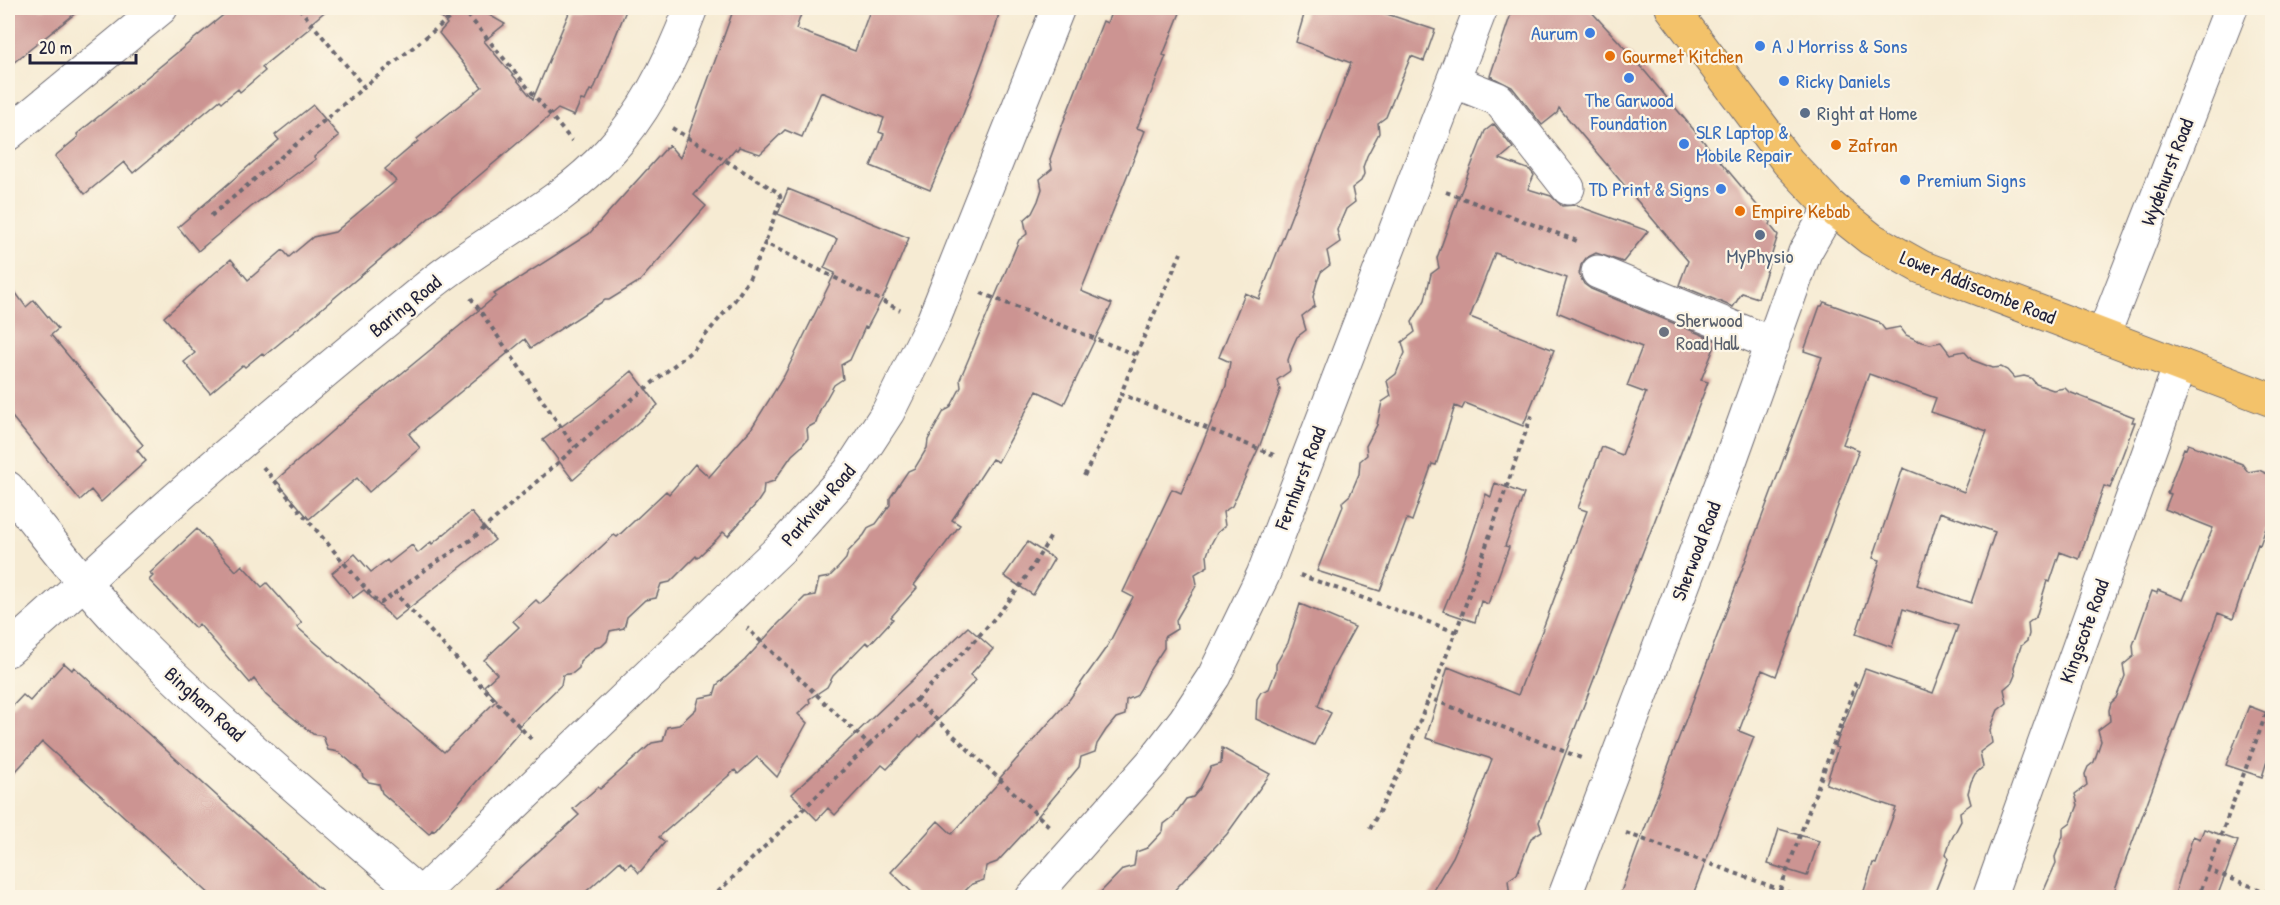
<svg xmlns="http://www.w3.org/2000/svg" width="2280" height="905" font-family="'Patrick Hand',sans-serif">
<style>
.building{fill:#cc9492;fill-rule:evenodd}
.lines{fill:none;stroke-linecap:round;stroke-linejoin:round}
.minor-casing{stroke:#6c6870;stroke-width:35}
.major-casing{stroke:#6c6870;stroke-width:35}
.path{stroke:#6c6870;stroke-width:4;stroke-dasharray:4.5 4.5;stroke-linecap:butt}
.minor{stroke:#fff;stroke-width:33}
.major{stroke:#f3c26a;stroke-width:33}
.shop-dot{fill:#3f7fe0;stroke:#fcf5e5;stroke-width:2}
.food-dot{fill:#e8710a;stroke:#fcf5e5;stroke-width:2}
.service-dot{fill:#5c6f8a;stroke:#fcf5e5;stroke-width:2}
.worship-dot{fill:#6b7280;stroke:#fcf5e5;stroke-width:2}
.labels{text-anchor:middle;stroke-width:4.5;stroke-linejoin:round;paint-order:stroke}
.shop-label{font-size:20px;fill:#366cbe;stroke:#fcf5e5;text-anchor:start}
.food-label{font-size:20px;fill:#c56008;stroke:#fcf5e5;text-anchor:start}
.service-label{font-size:20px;fill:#4e5e75;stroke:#fcf5e5;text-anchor:start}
.street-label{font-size:20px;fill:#22223b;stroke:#fcf5e5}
.worship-label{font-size:20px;fill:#5b616d;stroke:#fcf5e5;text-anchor:start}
</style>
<rect width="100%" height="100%" fill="#fcf5e5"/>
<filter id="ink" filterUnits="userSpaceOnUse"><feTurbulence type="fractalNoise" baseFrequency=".0167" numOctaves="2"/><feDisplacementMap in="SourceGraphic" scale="12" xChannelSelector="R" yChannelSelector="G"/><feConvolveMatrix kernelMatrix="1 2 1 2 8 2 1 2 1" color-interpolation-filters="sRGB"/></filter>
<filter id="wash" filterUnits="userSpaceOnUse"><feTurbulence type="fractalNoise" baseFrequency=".008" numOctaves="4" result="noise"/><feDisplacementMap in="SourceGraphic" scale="24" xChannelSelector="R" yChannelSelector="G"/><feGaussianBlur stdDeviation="1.35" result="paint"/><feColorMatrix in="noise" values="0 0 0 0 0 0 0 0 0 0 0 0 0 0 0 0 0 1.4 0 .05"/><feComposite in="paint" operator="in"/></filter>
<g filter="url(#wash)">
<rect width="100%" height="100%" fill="#f6ebd3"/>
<g id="blocks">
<!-- building -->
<path class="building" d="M 8,8 L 82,8 L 8,67 Z
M 232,8 L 329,8 L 309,25 L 311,27 L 262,67 L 265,71 L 240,92 L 238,89 L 222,102 L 220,100 L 133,173 L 124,162 L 85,194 L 55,156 L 78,137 L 77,134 Z
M 433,8 L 477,8 L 505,24 L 484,41 L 533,99 L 571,8 L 627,8 L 593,91 L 590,90 L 585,101 L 581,100 L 574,116 L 558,109 L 314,315 L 264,356 L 262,353 L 245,367 L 243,365 L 210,393 L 184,362 L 195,353 L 164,317 L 231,259 L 248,280 L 283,250 L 289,257 L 313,237 L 335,232 L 396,181 L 385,169 L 418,141 L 417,139 L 482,87 L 439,33 L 447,24 Z
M 734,8 L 803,8 L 796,29 L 855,51 L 871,8 L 1000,8 L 996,26 L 959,125 L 930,190 L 871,166 L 884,134 L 879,132 L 884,118 L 821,92 L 802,137 L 785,130 L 760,154 L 739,147 L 737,150 L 735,149 L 694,195 L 706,206 L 640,281 L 609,300 L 605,300 L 531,348 L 525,339 L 409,434 L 420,448 L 369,492 L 357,478 L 309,519 L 276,480 L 340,424 L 496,296 L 494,294 L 589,234 L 669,145 L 680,158 Z
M 1113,8 L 1182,8 L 1163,55 L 1166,56 L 1137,128 L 1145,131 L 1081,291 L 1112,304 L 1064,404 L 1037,391 L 998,462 L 992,459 L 952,520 L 960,525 L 914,585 L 917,588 L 891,617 L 893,619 L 869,645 L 866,642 L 833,676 L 827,687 L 809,699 L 810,703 L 798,714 L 807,723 L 777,777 L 757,757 L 738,774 L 735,770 L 659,837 L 665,842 L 639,873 L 631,863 L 626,868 L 620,861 L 580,897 L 488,897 L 579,815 L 573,809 L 598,787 L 600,789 L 652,743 L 663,741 L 667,727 L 679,725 L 696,709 L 699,698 L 714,695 L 717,685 L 745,660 L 778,624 L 805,597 L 815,595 L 819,579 L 829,577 L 838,568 L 846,559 L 848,552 L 864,535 L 869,527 L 876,524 L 890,505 L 890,498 L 908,471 L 915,468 L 927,448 L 928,440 L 944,411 L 950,408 L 961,387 L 960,379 L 1019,240 L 1027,234 L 1024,220 L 1032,213 L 1038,201 L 1042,189 L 1040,179 L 1052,169 L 1050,159 L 1063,123 L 1103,21 L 1107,23 Z
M 1306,8 L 1369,8 L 1435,30 L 1424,61 L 1411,56 L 1386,117 L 1378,123 L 1379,133 L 1367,156 L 1363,167 L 1364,174 L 1361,181 L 1352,188 L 1355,202 L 1346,209 L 1337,230 L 1340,242 L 1327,251 L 1330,265 L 1321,272 L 1317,282 L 1313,297 L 1315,306 L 1302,316 L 1306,330 L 1297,337 L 1292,348 L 1288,360 L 1290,371 L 1277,380 L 1280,390 L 1260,445 L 1232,506 L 1223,512 L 1225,526 L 1217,533 L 1211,544 L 1207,555 L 1208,566 L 1195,574 L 1197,584 L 1176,620 L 1177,629 L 1164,637 L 1164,648 L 1149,671 L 1141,688 L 1136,696 L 1126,700 L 1125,715 L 1116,718 L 1106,730 L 1097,744 L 1095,752 L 1081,757 L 1079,767 L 1022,835 L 997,862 L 986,866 L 984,880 L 972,884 L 959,897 L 917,897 L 891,872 L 938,821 L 952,834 L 1002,779 L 1000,778 L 1069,700 L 1108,645 L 1133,597 L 1123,592 L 1172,489 L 1181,493 L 1195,462 L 1226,386 L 1230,362 L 1219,357 L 1245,293 L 1259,299 L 1351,63 L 1296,42 Z
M 1513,8 L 1588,8 L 1632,56 L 1771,222 L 1770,225 L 1778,235 L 1758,298 L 1742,293 L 1733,307 L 1679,285 L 1688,261 L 1559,108 L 1557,113 L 1542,125 L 1512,87 L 1490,76 Z
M 313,105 L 339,136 L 314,157 L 316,159 L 251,207 L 198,251 L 178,227 L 279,140 L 275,135 Z
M 1494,124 L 1513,148 L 1500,159 L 1530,170 L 1534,175 L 1528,189 L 1551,196 L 1562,206 L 1575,205 L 1648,231 L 1623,262 L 1596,253 L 1586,258 L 1581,265 L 1579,274 L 1584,284 L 1591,289 L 1717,341 L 1701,380 L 1708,382 L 1539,822 L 1542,831 L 1531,838 L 1517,874 L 1508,880 L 1510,897 L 1429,897 L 1453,857 L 1468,823 L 1492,759 L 1426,738 L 1448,667 L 1518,695 L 1587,511 L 1578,508 L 1602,447 L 1622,455 L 1646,393 L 1627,386 L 1642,347 L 1557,312 L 1567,278 L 1495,253 L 1470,317 L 1554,350 L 1523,426 L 1465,403 L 1462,409 L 1455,406 L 1436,465 L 1432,464 L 1412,521 L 1407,519 L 1380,591 L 1317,571 L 1343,506 L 1342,502 L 1350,495 L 1359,474 L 1360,461 L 1367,455 L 1366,446 L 1377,425 L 1382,402 L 1391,396 L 1387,381 L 1396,374 L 1400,364 L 1405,353 L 1402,342 L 1415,332 L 1412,322 L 1425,300 L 1431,274 L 1439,268 L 1437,258 L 1457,202 L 1485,131 Z
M 788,189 L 909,238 L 887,290 L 867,328 L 865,327 L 850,360 L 841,365 L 843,379 L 834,385 L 820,410 L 816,423 L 807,428 L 808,438 L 801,447 L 792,455 L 774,481 L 764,484 L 763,494 L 757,503 L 728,536 L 723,532 L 717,539 L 697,558 L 696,556 L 670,582 L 661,584 L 656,598 L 645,600 L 627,617 L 624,628 L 610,631 L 607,641 L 602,646 L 595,648 L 580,661 L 579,668 L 573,673 L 563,675 L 561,685 L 518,727 L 521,730 L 434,831 L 432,830 L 429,834 L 382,793 L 379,784 L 369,782 L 363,777 L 361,771 L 339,752 L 328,750 L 323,736 L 313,734 L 281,708 L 266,695 L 254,679 L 250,683 L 199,624 L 195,628 L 149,580 L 153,576 L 150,573 L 197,529 L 236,571 L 242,565 L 262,587 L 267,583 L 302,623 L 297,627 L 444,752 L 497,700 L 484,686 L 497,674 L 484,660 L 519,627 L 513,621 L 536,600 L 540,604 L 614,535 L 617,537 L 666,491 L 669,494 L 695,464 L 709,477 L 751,429 L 784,376 L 835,273 L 824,268 L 837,239 L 778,214 Z
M 8,282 L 26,307 L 34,300 L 58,329 L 51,335 L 143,445 L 137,450 L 146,461 L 101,502 L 91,490 L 80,500 L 8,412 Z
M 1824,302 L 1879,322 L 1885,330 L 1900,327 L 1906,335 L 1919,341 L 1930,344 L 1941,342 L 1950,354 L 1964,351 L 1972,360 L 1993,368 L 2001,367 L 2007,370 L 2014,378 L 2024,376 L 2031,378 L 2036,384 L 2053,390 L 2065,388 L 2069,392 L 2134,417 L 2132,422 L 2135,422 L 2110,488 L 2104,486 L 2079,559 L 2060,552 L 2050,582 L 2047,581 L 2036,617 L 2028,623 L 2029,634 L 2027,641 L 2021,646 L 2014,667 L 2015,675 L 2012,682 L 2004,689 L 2007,703 L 1998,710 L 1993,722 L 1990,731 L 1992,743 L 1980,752 L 1983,767 L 1975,774 L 1971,782 L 1968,793 L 1971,804 L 1960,812 L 1961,821 L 1950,842 L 1946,854 L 1948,859 L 1933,897 L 1862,897 L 1873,863 L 1876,864 L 1896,808 L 1826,784 L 1838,748 L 1835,747 L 1865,669 L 1933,693 L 1958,626 L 1903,609 L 1892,647 L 1856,634 L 1880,560 L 1873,558 L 1903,468 L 1964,492 L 1987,431 L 1931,412 L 1936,398 L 1869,374 L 1843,444 L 1859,450 L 1801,604 L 1799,615 L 1776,676 L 1762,670 L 1739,731 L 1754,737 L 1692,897 L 1619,897 L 1822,357 L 1804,351 L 1820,306 L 1822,306 ZM 1940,512 L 1995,532 L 1971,603 L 1917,585 Z
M 632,371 L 658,405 L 573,480 L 543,440 L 594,403 Z
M 2188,444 L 2242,464 L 2248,472 L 2259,470 L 2272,476 L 2272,531 L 2266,528 L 2260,545 L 2258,544 L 2233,619 L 2218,613 L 2112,897 L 2041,897 L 2056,863 L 2055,857 L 2063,836 L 2063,829 L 2071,823 L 2078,805 L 2075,794 L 2087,785 L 2085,774 L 2088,767 L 2094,762 L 2101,741 L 2098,730 L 2110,721 L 2109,710 L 2111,703 L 2116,698 L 2125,676 L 2123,665 L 2134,656 L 2133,645 L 2152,591 L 2157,593 L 2158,590 L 2183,600 L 2213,528 L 2165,509 L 2171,494 L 2167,493 L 2184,448 L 2186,449 Z
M 1495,483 L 1524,494 L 1505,546 L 1509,547 L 1488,604 L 1481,601 L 1475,622 L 1443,611 L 1465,557 L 1486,494 L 1491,497 Z
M 471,512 L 495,540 L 394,620 L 364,590 L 353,598 L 332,573 L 355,554 L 371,572 L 387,560 L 389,563 L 412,545 L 418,553 L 431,542 L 432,544 Z
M 1028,542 L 1054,559 L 1033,595 L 1004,576 Z
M 1300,604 L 1355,627 L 1331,671 L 1318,706 L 1331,713 L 1314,745 L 1256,719 L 1257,699 L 1261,692 L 1269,689 L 1276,671 L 1276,664 L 1288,643 Z
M 968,627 L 993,649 L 970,675 L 976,680 L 921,737 L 919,736 L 887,769 L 882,765 L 835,815 L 828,808 L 817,820 L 792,794 Z
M 64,663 L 72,670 L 74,667 L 329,897 L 213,897 L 42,742 L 8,780 L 8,711 L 23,695 L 30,701 Z
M 2249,706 L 2272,715 L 2272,745 L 2262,777 L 2226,765 Z
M 1222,748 L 1270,774 L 1227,834 L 1168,897 L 1096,897 L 1123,869 L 1134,866 L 1136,852 L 1147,848 L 1163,831 L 1164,824 L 1173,817 L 1186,799 L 1193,797 L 1199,790 L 1211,767 L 1221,764 Z
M 1779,829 L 1819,841 L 1807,876 L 1768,864 Z
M 2204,829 L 2238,841 L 2217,897 L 2174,897 L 2193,836 L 2200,839 Z"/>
</g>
</g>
<g filter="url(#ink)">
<use href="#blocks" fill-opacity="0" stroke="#6c6870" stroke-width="1.5"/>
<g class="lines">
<!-- minor casing -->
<g class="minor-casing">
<path id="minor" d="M 1453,81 L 1498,99 L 1568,188
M 8,134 L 161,8
M 1598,272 L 1773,344
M 2103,336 L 2231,8
M 8,488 C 44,532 78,579 118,621 C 213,720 321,808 424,898
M 8,650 C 66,600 121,547 178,497 C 259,425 342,357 426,288 C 485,239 557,209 609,152 C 647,111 672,59 691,8
M 417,898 L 781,548 L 849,472 L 888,412 L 932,324 L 1058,8
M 1032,898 L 1152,763 L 1185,720 L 1214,676 L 1263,575 L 1481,8
M 1564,898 L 1728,467 L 1805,252 L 1831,207
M 1989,898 L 2180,365"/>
</g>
<!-- major casing -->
<g class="major-casing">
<path id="major" d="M 1672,8 L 1788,162 L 1831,207 L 1871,239 L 1921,267 L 2272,400"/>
</g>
<!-- path -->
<path class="path" d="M 299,8 L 364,87 L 462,8
M 462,8 L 572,141
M 672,128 L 779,193 L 781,199 L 765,243
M 1446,192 L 1580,242
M 211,216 L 364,87
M 981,293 L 1136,355 L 1121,394 L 1274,455
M 471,298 L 575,447
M 1136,355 L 1181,253
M 263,467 L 377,602 L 381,603 L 395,593
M 1084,476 L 1106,432 L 1121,394
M 1300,575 L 1456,632 L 1429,698 L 1581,758
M 1456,632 L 1533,411
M 916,700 C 953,663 994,624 1024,580 C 1033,566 1042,551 1051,536
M 531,739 L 395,593 L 429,567 L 472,539 L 604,422 L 693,350 L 735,300 L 749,279 L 765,243 L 900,310
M 869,745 L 916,700 L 1049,826
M 1370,829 L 1400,771 L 1429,698
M 1626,833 L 1803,898
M 2208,870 L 2272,698
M 718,892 L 869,745 L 747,628
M 1777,898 L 1857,680
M 2198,898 L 2208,870 L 2272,894"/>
<!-- minor -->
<use href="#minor" class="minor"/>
<!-- major -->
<use href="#major" class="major"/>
</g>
</g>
<!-- markers -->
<g class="shop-dot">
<circle cx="1590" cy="33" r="6"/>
<circle cx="1760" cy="46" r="6"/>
<circle cx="1629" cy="78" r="6"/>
<circle cx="1784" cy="81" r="6"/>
<circle cx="1684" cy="144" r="6"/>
<circle cx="1905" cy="180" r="6"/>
<circle cx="1721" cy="189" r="6"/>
</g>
<g class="food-dot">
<circle cx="1610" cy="56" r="6"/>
<circle cx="1836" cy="145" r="6"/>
<circle cx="1740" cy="211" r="6"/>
</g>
<g class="service-dot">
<circle cx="1805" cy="113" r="6"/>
<circle cx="1760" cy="235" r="6"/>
</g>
<circle class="worship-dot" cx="1664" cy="332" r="6"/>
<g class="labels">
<!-- shop labels -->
<g class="shop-label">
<text x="1578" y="40" text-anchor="end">Aurum</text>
<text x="1772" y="53">A J Morriss &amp; Sons</text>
<text x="1796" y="88">Ricky Daniels</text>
<text x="1629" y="107" text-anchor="middle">The Garwood<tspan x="1629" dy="23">Foundation</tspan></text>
<text x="1696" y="139">SLR Laptop &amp;<tspan x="1696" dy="23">Mobile Repair</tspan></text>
<text x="1917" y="187">Premium Signs</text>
<text x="1709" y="196" text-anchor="end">TD Print &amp; Signs</text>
</g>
<!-- food labels -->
<g class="food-label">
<text x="1622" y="63">Gourmet Kitchen</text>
<text x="1848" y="152">Zafran</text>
<text x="1752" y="218">Empire Kebab</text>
</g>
<!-- service labels -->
<g class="service-label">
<text x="1817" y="120">Right at Home</text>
<text x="1760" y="263" text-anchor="middle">MyPhysio</text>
</g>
<!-- street labels -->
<g class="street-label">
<text transform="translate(2167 172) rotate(-69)" y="7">Wydehurst Road</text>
<text transform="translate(1978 287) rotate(22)" y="7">Lower Addiscombe Road</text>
<text transform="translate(405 306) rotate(-39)" y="7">Baring Road</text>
<text transform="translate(1300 478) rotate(-69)" y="7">Fernhurst Road</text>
<text transform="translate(818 505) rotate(-49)" y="7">Parkview Road</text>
<text transform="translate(1696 551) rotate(-69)" y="7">Sherwood Road</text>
<text transform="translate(2084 631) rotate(-70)" y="7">Kingscote Road</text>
<text transform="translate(205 704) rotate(42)" y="7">Bingham Road</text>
</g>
<!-- worship labels -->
<g class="worship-label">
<text x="1676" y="327">Sherwood<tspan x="1676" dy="23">Road Hall</tspan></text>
</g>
</g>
<!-- margin -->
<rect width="2280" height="905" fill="none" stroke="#fcf5e5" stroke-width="30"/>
<!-- scale -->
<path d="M30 54v9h106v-9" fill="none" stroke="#22223b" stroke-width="3"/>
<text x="39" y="54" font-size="18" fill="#22223b" stroke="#fcf5e5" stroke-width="4.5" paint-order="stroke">20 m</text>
</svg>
